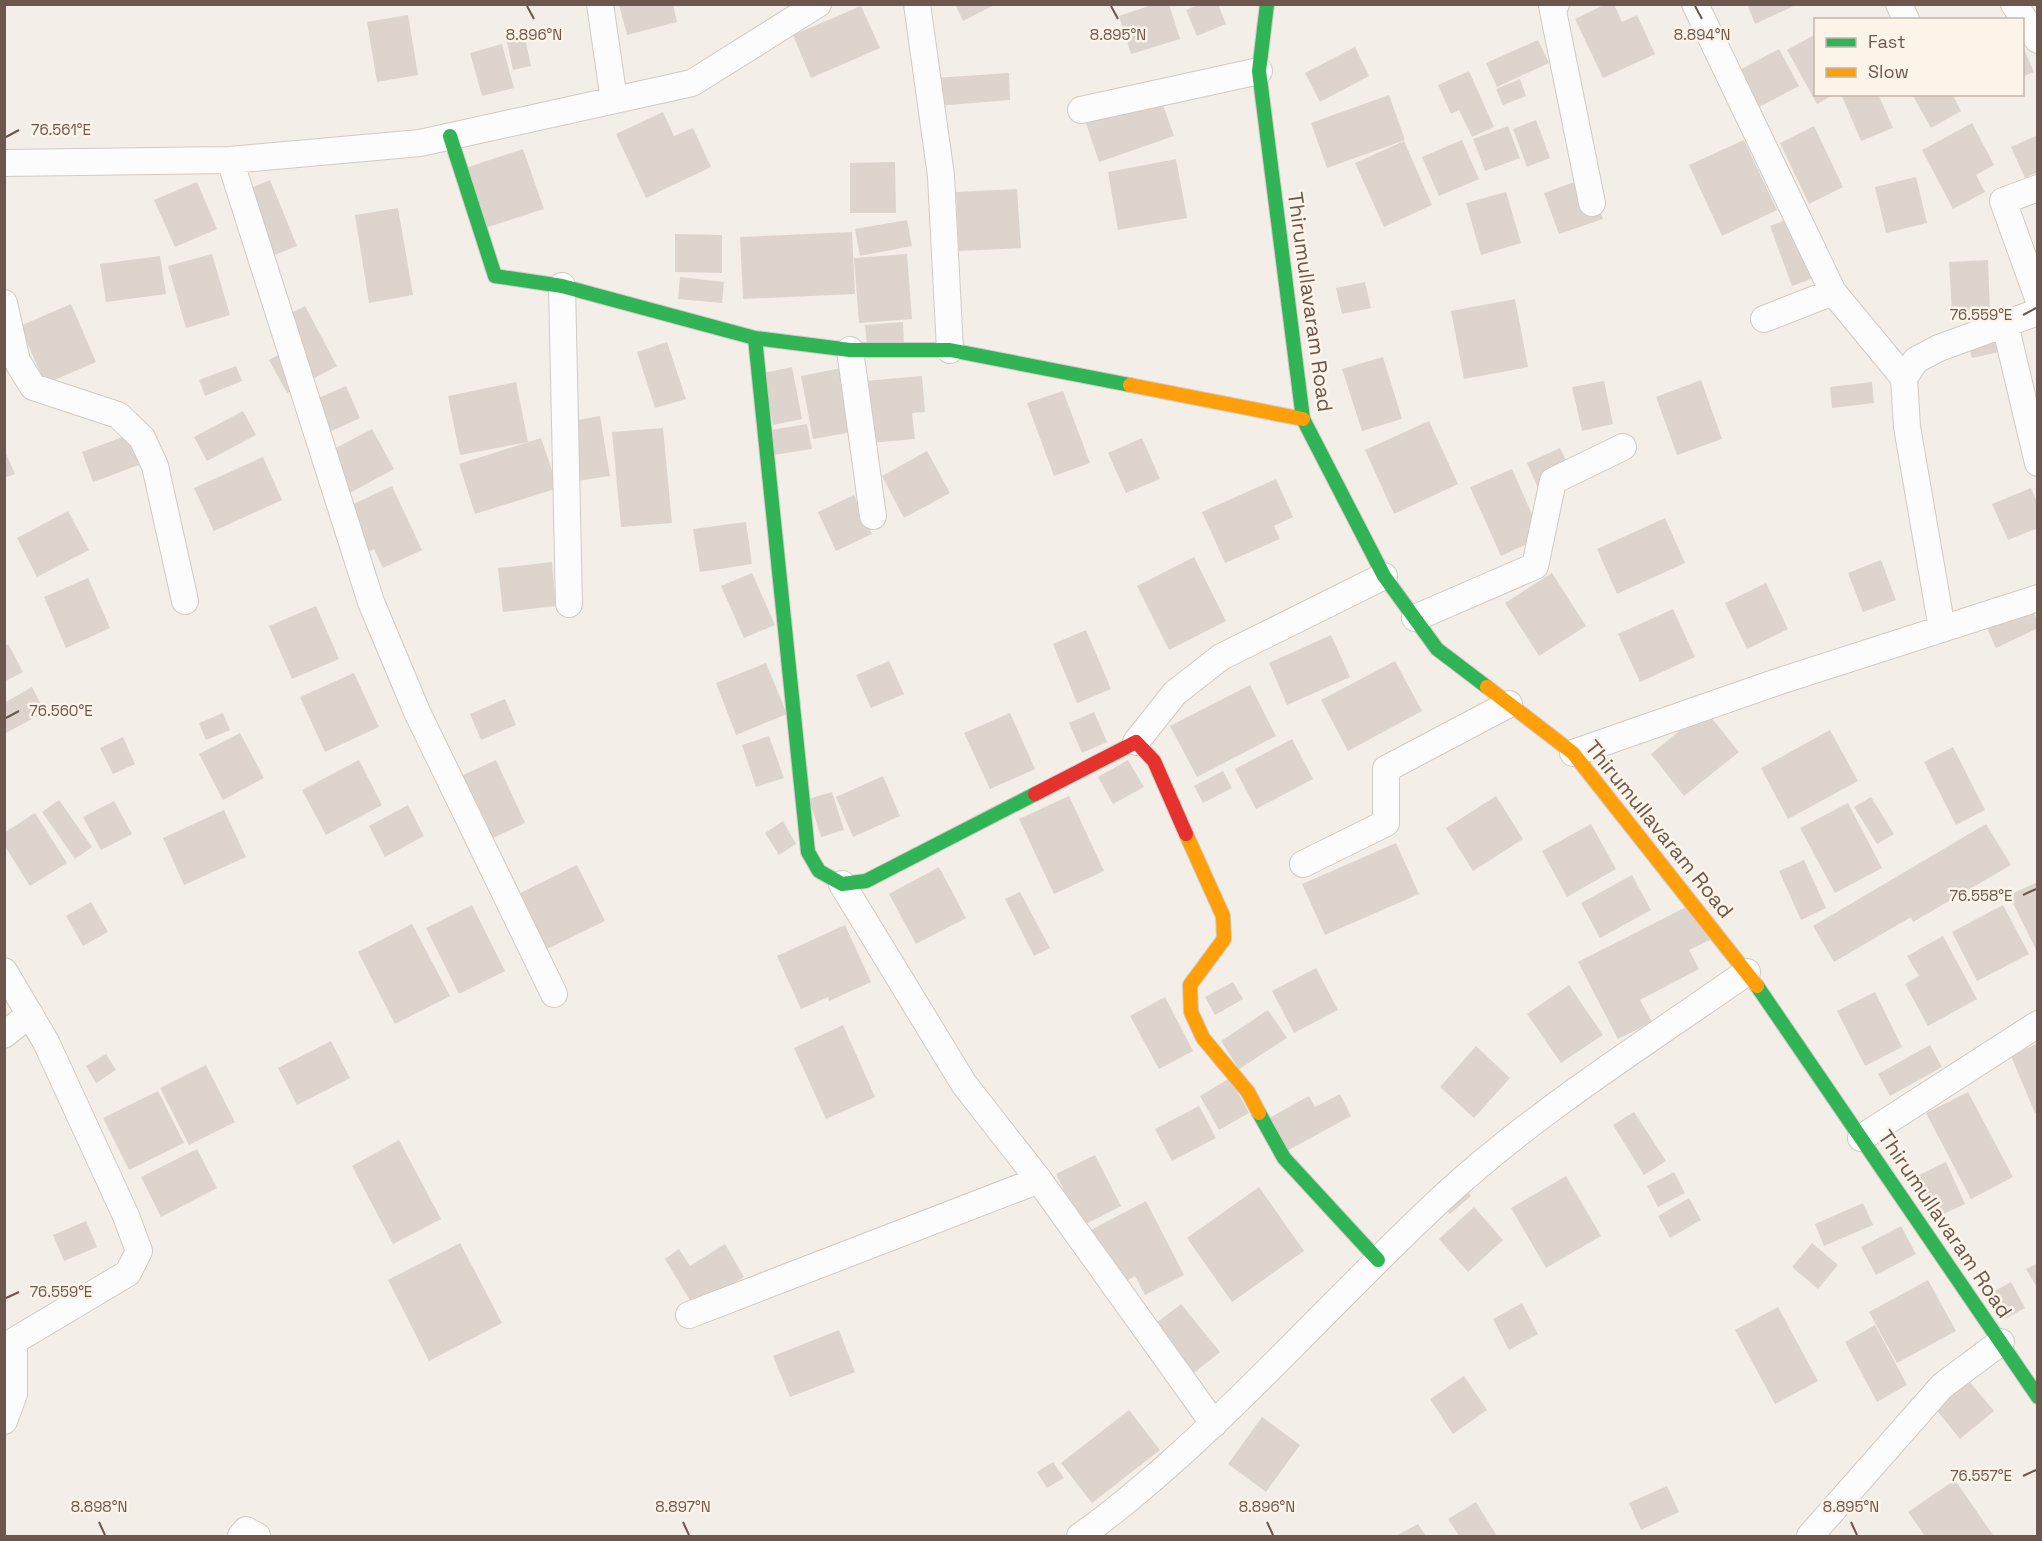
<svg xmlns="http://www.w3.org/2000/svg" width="2042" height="1541" font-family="'Space Grotesk',sans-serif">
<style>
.building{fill:#ddd4ce}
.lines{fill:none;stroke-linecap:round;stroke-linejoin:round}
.street-casing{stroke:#d1cac4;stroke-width:28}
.fast-casing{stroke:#d2cbc5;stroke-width:16}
.slow-casing{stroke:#d2cbc5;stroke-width:16}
.jam-casing{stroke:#d2cbc5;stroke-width:16}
.street{stroke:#fdfcfc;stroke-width:26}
.fast{stroke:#30b455;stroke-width:14}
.slow{stroke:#ff9f0a;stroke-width:14}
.jam{stroke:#e5322d;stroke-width:14}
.ticks{fill:none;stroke:#6d574d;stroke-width:2}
.labels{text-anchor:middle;stroke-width:5;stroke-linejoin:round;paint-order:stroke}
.street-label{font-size:21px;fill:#6d574d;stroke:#fcf4e9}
.ticks-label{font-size:15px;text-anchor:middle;fill:#6d574d;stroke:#fcf4e9;stroke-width:5;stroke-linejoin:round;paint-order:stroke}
</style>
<rect width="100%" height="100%" fill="#f4eee8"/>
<!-- building -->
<path class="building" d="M 619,4 L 673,4 L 677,22 L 627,35 Z
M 955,4 L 996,4 L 963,21 Z
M 1155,4 L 1169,4 L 1180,39 L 1131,54 L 1119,16 Z
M 1200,4 L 1218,4 L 1226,24 L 1197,36 L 1186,10 Z
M 1606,4 L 1614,4 L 1622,22 L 1637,15 L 1655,54 L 1603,78 L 1575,19 Z
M 1747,4 L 1798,4 L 1755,24 Z
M 861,6 L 880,48 L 811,78 L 793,35 Z
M 408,15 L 418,75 L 377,82 L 367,22 Z
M 524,34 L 531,66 L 513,70 L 506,38 Z
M 1816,34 L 1816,94 L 1835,94 L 1817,104 L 1787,50 Z
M 1538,40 L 1549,63 L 1497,87 L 1486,63 Z
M 502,44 L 514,88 L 482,96 L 470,53 Z
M 2022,45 L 2034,72 L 2022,77 Z
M 1355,47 L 1369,76 L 1320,102 L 1305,73 Z
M 1779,49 L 1799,86 L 1738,118 L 1719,81 Z
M 1469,71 L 1494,127 L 1472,137 L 1459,110 L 1451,114 L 1438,85 Z
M 1009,73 L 1010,100 L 937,106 L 935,78 Z
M 1520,79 L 1526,96 L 1503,105 L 1496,89 Z
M 1155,82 L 1174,136 L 1099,162 L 1081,108 Z
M 1841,94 L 1878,94 L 1893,128 L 1861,141 Z
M 1912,94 L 1952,94 L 1961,111 L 1931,128 Z
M 1389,95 L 1405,140 L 1327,168 L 1311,123 Z
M 663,112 L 674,136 L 693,128 L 711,167 L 646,198 L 616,134 Z
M 1536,120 L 1550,158 L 1527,167 L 1513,129 Z
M 1972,123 L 1994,165 L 1976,175 L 1985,192 L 1953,209 L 1922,150 Z
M 1508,126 L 1520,158 L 1485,171 L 1473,139 Z
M 1814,126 L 1843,187 L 1809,204 L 1780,143 Z
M 2038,135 L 2038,172 L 2025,178 L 2011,147 Z
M 1462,140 L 1479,179 L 1439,196 L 1422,157 Z
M 1744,140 L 1777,210 L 1722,236 L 1689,165 Z
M 1404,141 L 1432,205 L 1384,227 L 1355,163 Z
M 523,149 L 544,209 L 482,229 L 462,169 Z
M 1176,159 L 1187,218 L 1118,230 L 1108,172 Z
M 895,162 L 896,213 L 850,213 L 850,163 Z
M 1588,177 L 1603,219 L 1559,234 L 1544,193 Z
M 1916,177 L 1927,223 L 1886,233 L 1875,187 Z
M 270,180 L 297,246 L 257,262 L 229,197 Z
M 197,182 L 217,229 L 175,247 L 154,200 Z
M 1017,189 L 1021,248 L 959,251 L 956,192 Z
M 1506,192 L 1521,243 L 1481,255 L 1466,203 Z
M 398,208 L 413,295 L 369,303 L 355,215 Z
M 1794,217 L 1816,277 L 1792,286 L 1770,226 Z
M 907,220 L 912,246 L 860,256 L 855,229 Z
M 852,232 L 855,294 L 743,299 L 740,237 Z
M 675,234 L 722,235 L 722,273 L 675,272 Z
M 212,254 L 230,315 L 186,328 L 168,266 Z
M 907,254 L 912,319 L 859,323 L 854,258 Z
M 160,256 L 166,294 L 106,302 L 100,264 Z
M 1988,260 L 1990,312 L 1952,314 L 1949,262 Z
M 680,277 L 724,282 L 722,303 L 678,299 Z
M 1365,282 L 1371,308 L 1342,314 L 1336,288 Z
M 1515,299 L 1528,367 L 1464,379 L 1451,311 Z
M 71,304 L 96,362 L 45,384 L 20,326 Z
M 305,306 L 337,366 L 287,393 L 269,360 L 294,347 L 279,319 Z
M 903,322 L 904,343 L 867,346 L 865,325 Z
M 2002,323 L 2008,350 L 1972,358 L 1965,331 Z
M 667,342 L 686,399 L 655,408 L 637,352 Z
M 1383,357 L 1402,419 L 1362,431 L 1342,369 Z
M 236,366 L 242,381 L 205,396 L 199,380 Z
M 792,367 L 802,419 L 773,425 L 763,373 Z
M 846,367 L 857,431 L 813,439 L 801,376 Z
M 922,376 L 925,412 L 912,413 L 915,439 L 870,443 L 864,381 Z
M 1701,380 L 1722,439 L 1677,455 L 1656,397 Z
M 1604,381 L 1613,424 L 1582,431 L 1572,387 Z
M 516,382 L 528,442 L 460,455 L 448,396 Z
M 1872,382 L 1874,403 L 1832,408 L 1830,387 Z
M 346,386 L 360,418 L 327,433 L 312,401 Z
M 1063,391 L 1090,463 L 1054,476 L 1027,403 Z
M 243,411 L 256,435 L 207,461 L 194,437 Z
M 600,416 L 610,476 L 577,481 L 567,422 Z
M 1429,421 L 1458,484 L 1394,514 L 1365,450 Z
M 807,424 L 812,449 L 774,455 L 770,430 Z
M 663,428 L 672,523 L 621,527 L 612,432 Z
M 372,429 L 394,469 L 348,494 L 326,453 Z
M 128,435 L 139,465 L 93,482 L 82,452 Z
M 541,438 L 558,488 L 475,514 L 459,464 Z
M 1142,438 L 1160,479 L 1126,493 L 1108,453 Z
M 1560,448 L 1574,477 L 1540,493 L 1527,463 Z
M 4,449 L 15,474 L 4,478 Z
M 927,451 L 950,493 L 904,518 L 882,476 Z
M 263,457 L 282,500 L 214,531 L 194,488 Z
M 1512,469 L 1542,537 L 1501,556 L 1470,487 Z
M 1276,479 L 1293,517 L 1274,526 L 1280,539 L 1225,563 L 1202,512 Z
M 392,486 L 422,550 L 383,568 L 374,549 L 355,558 L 334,513 Z
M 2031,488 L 2038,504 L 2038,528 L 2008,540 L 1992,504 Z
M 854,495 L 872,534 L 836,551 L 818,512 Z
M 68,511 L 89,550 L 37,577 L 17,538 Z
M 1665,518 L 1685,563 L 1617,594 L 1597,549 Z
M 746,522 L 752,564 L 700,572 L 693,529 Z
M 1194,557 L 1226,621 L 1169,650 L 1137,586 Z
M 1881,560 L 1896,600 L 1863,612 L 1848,573 Z
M 552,562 L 556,606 L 503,612 L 498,568 Z
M 752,573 L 775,625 L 744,638 L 721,586 Z
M 1552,573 L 1586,626 L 1539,656 L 1505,603 Z
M 88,578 L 110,628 L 66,648 L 44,597 Z
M 1766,583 L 1788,629 L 1747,649 L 1725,603 Z
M 2024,593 L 2038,622 L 2038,628 L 1996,648 L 1980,613 Z
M 316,606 L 339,659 L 292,679 L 269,626 Z
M 1673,609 L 1695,657 L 1640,682 L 1618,634 Z
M 1086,630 L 1111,689 L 1077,703 L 1053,644 Z
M 1331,635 L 1350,677 L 1287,705 L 1269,663 Z
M 8,644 L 23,672 L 4,682 L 4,646 Z
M 889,661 L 904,694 L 871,708 L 856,675 Z
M 1395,661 L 1422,711 L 1348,751 L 1321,700 Z
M 766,663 L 787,714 L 736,735 L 716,683 Z
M 354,673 L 379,727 L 325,752 L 300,697 Z
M 1250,685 L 1276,736 L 1197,777 L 1170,726 Z
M 32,687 L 45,712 L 4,734 L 4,703 Z
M 505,699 L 516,725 L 481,740 L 470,714 Z
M 1705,710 L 1739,752 L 1684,796 L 1651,754 Z
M 1094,712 L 1107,742 L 1082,753 L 1069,723 Z
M 223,713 L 230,730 L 206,740 L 199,723 Z
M 1010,713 L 1035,769 L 990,789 L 964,733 Z
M 1830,730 L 1858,781 L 1788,819 L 1761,768 Z
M 240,733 L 264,778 L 223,800 L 199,754 Z
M 769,736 L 784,778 L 756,787 L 742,745 Z
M 123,737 L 135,764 L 113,774 L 100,748 Z
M 1292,739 L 1313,779 L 1256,809 L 1235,769 Z
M 1953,747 L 1985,810 L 1956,825 L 1924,762 Z
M 359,760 L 382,805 L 326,835 L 302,790 Z
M 496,760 L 525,823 L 474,847 L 444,784 Z
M 1128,760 L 1144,787 L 1113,804 L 1098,777 Z
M 1223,771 L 1232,788 L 1203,803 L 1194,786 Z
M 883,776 L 900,816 L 853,837 L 836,797 Z
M 832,792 L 844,830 L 821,837 L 809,799 Z
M 1069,796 L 1104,871 L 1054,894 L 1019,819 Z
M 1496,796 L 1523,839 L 1473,871 L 1446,828 Z
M 1871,797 L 1894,834 L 1877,844 L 1854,807 Z
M 59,800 L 92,847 L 75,859 L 42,812 Z
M 114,801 L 132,834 L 101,850 L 83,817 Z
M 1848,803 L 1882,868 L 1835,893 L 1800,828 Z
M 408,805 L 424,836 L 385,857 L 369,826 Z
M 224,810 L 246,857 L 184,885 L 163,838 Z
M 35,813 L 67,863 L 30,886 L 4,845 L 4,833 Z
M 783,821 L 796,844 L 779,855 L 765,833 Z
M 1591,824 L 1616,869 L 1567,897 L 1542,851 Z
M 1986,824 L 2011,865 L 1913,922 L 1911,917 L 1834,962 L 1813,926 Z
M 1396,843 L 1419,894 L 1325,935 L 1302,884 Z
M 1804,860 L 1826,908 L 1801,920 L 1779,871 Z
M 577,865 L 605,921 L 547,949 L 520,893 Z
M 939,867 L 966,918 L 916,944 L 889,894 Z
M 1632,875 L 1651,910 L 1600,938 L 1581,903 Z
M 2038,882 L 2038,954 L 2009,895 Z
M 1020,892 L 1050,948 L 1034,956 L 1005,899 Z
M 91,902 L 108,932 L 83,946 L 66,916 Z
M 1692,904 L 1710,940 L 1689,950 L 1699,969 L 1640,1000 L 1652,1022 L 1618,1039 L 1578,962 Z
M 472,905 L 505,971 L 459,994 L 426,928 Z
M 2003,905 L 2029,954 L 1977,981 L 1952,932 Z
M 412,924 L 450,996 L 395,1024 L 358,952 Z
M 845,925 L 871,982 L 829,1001 L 828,997 L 801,1009 L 777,956 Z
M 1943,936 L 1977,999 L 1928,1026 L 1905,984 L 1919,976 L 1907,956 Z
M 1316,968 L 1338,1010 L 1294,1033 L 1272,991 Z
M 1233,982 L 1243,999 L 1215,1015 L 1205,997 Z
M 1569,985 L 1603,1035 L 1561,1063 L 1527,1014 Z
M 1875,992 L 1902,1047 L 1865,1066 L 1837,1011 Z
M 1165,997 L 1193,1051 L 1159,1069 L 1130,1016 Z
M 1268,1010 L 1287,1038 L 1239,1069 L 1221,1041 Z
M 843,1025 L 875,1097 L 826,1119 L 794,1048 Z
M 331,1041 L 350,1078 L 297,1105 L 278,1068 Z
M 2038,1043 L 2038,1112 L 2035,1113 L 2011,1056 Z
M 1930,1045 L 1942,1067 L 1890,1096 L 1878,1074 Z
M 1476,1046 L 1510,1078 L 1474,1118 L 1440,1087 Z
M 106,1054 L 116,1070 L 96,1083 L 86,1066 Z
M 206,1065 L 235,1122 L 189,1145 L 160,1088 Z
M 1230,1078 L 1249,1113 L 1219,1130 L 1200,1096 Z
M 158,1091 L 184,1143 L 129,1170 L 103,1118 Z
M 1968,1092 L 2013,1177 L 1971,1199 L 1926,1113 Z
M 1340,1094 L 1351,1116 L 1287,1151 L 1269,1118 L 1309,1096 L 1315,1107 Z
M 1199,1106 L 1216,1138 L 1172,1161 L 1155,1129 Z
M 1634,1112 L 1666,1161 L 1644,1175 L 1613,1125 Z
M 399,1140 L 441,1219 L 393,1244 L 352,1166 Z
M 197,1149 L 217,1188 L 161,1217 L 141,1177 Z
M 1095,1155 L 1121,1206 L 1082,1226 L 1056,1174 Z
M 1946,1162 L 1965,1204 L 1935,1218 L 1917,1176 Z
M 1674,1172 L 1685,1193 L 1658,1207 L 1647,1186 Z
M 1566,1176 L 1601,1236 L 1546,1268 L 1511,1208 Z
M 1259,1187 L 1304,1251 L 1232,1302 L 1187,1238 Z
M 1464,1187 L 1471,1196 L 1450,1214 L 1442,1205 Z
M 1689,1198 L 1701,1220 L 1670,1238 L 1658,1216 Z
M 1146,1201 L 1184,1275 L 1145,1295 L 1135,1276 L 1119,1285 L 1091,1230 Z
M 1863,1203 L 1873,1225 L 1824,1246 L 1815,1224 Z
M 1474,1207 L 1503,1240 L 1468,1272 L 1439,1239 Z
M 86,1221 L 97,1247 L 64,1261 L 53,1235 Z
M 1901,1226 L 1916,1254 L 1876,1275 L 1861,1247 Z
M 460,1243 L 502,1323 L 429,1361 L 388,1280 Z
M 1812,1243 L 1838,1265 L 1818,1289 L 1792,1267 Z
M 725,1244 L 744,1277 L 694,1307 L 665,1259 L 679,1249 L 690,1266 Z
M 2038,1263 L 2038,1289 L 2026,1269 Z
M 1928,1280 L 1956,1331 L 1897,1363 L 1869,1312 Z
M 2011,1282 L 2025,1308 L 2005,1319 L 1991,1293 Z
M 1522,1303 L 1538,1334 L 1509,1350 L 1493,1319 Z
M 1181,1304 L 1220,1352 L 1194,1373 L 1155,1324 Z
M 1778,1307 L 1818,1381 L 1775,1404 L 1735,1330 Z
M 1875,1325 L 1907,1385 L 1877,1402 L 1845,1342 Z
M 839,1330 L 855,1372 L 790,1397 L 773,1356 Z
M 1958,1368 L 1994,1411 L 1960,1439 L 1925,1396 Z
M 1464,1376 L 1487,1410 L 1453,1434 L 1430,1399 Z
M 1129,1410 L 1160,1450 L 1092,1503 L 1061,1463 Z
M 1262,1417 L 1300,1445 L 1266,1492 L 1228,1464 Z
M 1053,1462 L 1064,1478 L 1047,1488 L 1037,1472 Z
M 1955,1480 L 1993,1535 L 1991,1536 L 1925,1536 L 1908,1512 Z
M 1667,1486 L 1679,1512 L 1641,1530 L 1629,1503 Z
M 1476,1502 L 1497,1536 L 1459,1536 L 1448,1519 Z
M 1418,1524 L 1426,1536 L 1396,1536 Z"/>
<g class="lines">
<!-- street casing -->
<g class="street-casing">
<path id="street" d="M 600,4 L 614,100
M 917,4 L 941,176 L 950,350
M 1556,4 L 1552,6 L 1592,203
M 1695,4 L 1833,292 L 1904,378
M 1899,4 L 1906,20
M 2014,4 L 2038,40
M 1081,110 L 1259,71
M 230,160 L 371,602 L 417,712 L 554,994
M 4,163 L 230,160 L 420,143 L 692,83 L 818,4
M 2038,188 L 2003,201 L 2038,298
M 562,286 L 569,604
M 4,303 L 17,361 L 33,387 L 118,415 L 142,438 L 155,466 L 185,601
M 1764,319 L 1833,292
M 2005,324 L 2038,463
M 850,350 L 873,516
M 1415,618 L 1535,566 L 1553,481 L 1623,447
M 1942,629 L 1907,427 L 1904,378 L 1916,360 L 1939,348 L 2038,312
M 1136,742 L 1175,693 L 1221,657 L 1384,576
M 1573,753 L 1777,682 L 2038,598
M 1303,864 L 1386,823 L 1386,769 L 1509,704
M 842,884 L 964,1084 L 1039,1180 L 1214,1424
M 4,971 L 46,1042 L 126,1216 L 139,1251 L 128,1273 L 14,1341 L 14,1394 L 4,1421
M 4,1035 L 30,1014
M 1861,1138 L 2038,1024
M 689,1315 L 1039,1180
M 241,1536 L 246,1530 L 257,1536
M 1080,1536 C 1110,1516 1137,1492 1165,1468 C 1261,1383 1347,1287 1441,1199 C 1534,1113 1643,1045 1747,972
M 1810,1536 L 1942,1386 L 2001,1342"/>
</g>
<!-- fast casing -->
<g class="fast-casing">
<path id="fast" d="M 1267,4 L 1259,71 L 1303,419 L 1384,576 L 1437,649 L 1487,687
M 450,136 L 495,276 L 562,286 L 755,338 L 850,350 L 950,350 L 1130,385
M 755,338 L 808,852 L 819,871 L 842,884 L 866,881 L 1035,794
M 1757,986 L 2038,1397
M 1259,1113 L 1284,1158 L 1378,1260"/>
</g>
<!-- slow casing -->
<g class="slow-casing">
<path id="slow" d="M 1130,385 L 1303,419
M 1487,687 L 1573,753 L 1757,986
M 1186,834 L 1223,916 L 1224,939 L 1190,985 L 1191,1012 L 1203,1038 L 1248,1092 L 1259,1113"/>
</g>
<!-- jam casing -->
<g class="jam-casing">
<path id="jam" d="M 1035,794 L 1136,742 L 1154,761 L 1186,834"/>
</g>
<!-- street -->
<use href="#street" class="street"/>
<!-- fast -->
<use href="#fast" class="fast"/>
<!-- slow -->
<use href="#slow" class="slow"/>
<!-- jam -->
<use href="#jam" class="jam"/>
</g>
<!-- ticks -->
<path class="ticks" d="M 527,6 L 534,19M 1111,6 L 1118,19M 1695,6 L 1702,19M 6,137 L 19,130M 2023,315 L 2036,308M 6,718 L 19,711M 2023,895 L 2036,889M 6,1298 L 19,1292M 2023,1476 L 2036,1470M 99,1522 L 105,1535M 683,1522 L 689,1535M 1267,1522 L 1273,1535M 1851,1522 L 1857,1535"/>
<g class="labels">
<!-- street labels -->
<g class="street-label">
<text transform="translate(1310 302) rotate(82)" y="7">Thirumullavaram Road</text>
<text transform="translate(1659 829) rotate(51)" y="7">Thirumullavaram Road</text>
<text transform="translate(1945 1224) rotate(56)" y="7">Thirumullavaram Road</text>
</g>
</g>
<g class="ticks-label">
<text x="1118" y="40">8.895°N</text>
<text x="1702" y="40">8.894°N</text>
<text x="534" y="40">8.896°N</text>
<text x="61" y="135">76.561°E</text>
<text x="1981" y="320">76.559°E</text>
<text x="61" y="716">76.560°E</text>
<text x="1981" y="901">76.558°E</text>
<text x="61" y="1297">76.559°E</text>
<text x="1981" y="1481">76.557°E</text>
<text x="99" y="1512">8.898°N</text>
<text x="683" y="1512">8.897°N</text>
<text x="1267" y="1512">8.896°N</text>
<text x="1851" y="1512">8.895°N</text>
</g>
<!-- border -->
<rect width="2042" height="1541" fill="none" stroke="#6d574d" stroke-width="12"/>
<!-- legend -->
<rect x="1814" y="18" width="210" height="78" fill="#fcf4e9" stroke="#c3b5ab" stroke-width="1.5"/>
<rect x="1826" y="38" width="30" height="9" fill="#30b455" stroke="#c3b5ab" stroke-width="1.5"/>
<text x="1868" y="48" font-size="18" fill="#6d574d">Fast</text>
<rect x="1826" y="68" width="30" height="9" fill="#ff9f0a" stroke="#c3b5ab" stroke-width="1.5"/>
<text x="1868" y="78" font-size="18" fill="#6d574d">Slow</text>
</svg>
